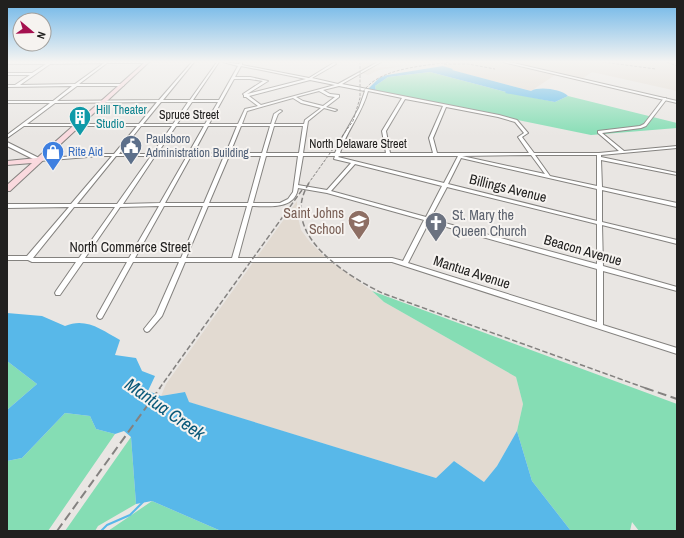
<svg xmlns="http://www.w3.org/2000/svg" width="684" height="538" font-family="'Archivo Narrow',sans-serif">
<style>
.built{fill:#e2dad1}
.green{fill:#85ddb4}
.water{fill:#58b8e9}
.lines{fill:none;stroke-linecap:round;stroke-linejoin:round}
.stream{stroke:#58b8e9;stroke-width:2}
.minor-casing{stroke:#84827f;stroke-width:2}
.tertiary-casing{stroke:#84827f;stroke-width:2}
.secondary-casing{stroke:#84827f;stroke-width:2}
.minor{fill:#fff;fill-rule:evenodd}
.tertiary{fill:#fff;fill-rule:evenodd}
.secondary{fill:#fad9de;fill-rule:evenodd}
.rail-far2{stroke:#848280;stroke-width:1;stroke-dasharray:3 1.5;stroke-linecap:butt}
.rail-far1{stroke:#848280;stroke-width:1.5;stroke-dasharray:5.5 2.5;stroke-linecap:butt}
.rail{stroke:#848280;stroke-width:2;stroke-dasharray:9 4.5;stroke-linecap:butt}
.labels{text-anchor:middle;stroke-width:4;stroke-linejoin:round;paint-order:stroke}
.far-culture-label{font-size:12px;fill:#0d838f;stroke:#f6f3f0;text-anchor:start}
.far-street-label{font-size:12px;fill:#21201f;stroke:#f6f3f0}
.far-service-label{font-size:12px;fill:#4e5e75;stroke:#f6f3f0;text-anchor:start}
.far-shop-label{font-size:12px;fill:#366cbe;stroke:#f6f3f0;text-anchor:start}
.street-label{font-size:14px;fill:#21201f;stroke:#f6f3f0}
.education-label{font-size:14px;fill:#785e54;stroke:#f6f3f0;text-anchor:end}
.worship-label{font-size:14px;fill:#5b616d;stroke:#f6f3f0;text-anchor:start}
.near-water-label{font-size:18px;font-style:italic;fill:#0a5979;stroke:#f6f3f0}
</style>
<rect width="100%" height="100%" fill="#e9e6e3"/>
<!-- built -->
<path class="built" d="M 361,62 L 381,62 L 372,68 L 403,66 L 379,70 L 368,75 L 362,73 Z
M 456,62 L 501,62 L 555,75 L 531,91 L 451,70 L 453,69 L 443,66 Z
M 513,62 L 677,62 L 677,91 L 592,72 L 583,78 Z
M 297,201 L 297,213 L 301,230 L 310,242 L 326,258 L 372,291 L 384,302 L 516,377 L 523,404 L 517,431 L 497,466 L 484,482 L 454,461 L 436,478 L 188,402 L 185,392 L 161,396 L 166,384 Z"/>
<!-- green -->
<path class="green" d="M 430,72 L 506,92 L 555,102 L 568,96 L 677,123 L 677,128 L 591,135 L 376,91 L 375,86 L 388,77 Z
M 372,291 L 677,404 L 677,531 L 639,531 L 632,522 L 630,531 L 571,531 L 532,481 L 517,431 L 523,404 L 516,377 L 384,302 Z
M 7,361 L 37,384 L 7,410 Z
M 65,413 L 90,416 L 96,429 L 115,434 L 48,531 L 7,531 L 7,461 L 22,458 Z
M 131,437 L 136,504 L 98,526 L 95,531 L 65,531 Z
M 152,501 L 221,531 L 108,531 Z"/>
<!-- water -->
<path class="water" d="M 443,66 L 453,69 L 452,70 L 531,91 C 539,86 561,89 568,96 L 555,102 L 505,93 L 506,92 L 430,72 L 388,77 L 375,86 L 376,91 L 367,90 L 379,78 L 387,75 Z
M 7,313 L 42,316 L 65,326 C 86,317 102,330 120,340 L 115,355 L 136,358 L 142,371 L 155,376 L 148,391 L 161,396 L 185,392 L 189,402 L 436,478 L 454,461 L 484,482 L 497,466 L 517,431 L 532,481 L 571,531 L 221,531 L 152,501 L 136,504 L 131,437 L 124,431 L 115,434 L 96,429 L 90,416 L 65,413 L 22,458 L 7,461 L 7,410 L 37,384 L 7,361 Z"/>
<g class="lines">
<!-- stream -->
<path class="stream" d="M 101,531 L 107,525 L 130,515 L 143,502"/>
<!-- minor casing -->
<g class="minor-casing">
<path id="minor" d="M 7,62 L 147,62 L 146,63 L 107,63 L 79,84 L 122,84 L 124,85 L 123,86 L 77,86 L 57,101 L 159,100 L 192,62 L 194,62 L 163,100 L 190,100 L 217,62 L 219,62 L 193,100 L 219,100 L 238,66 L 223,62 L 239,64 L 241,62 L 242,63 L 242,65 L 309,78 L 335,62 L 336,64 L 312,78 L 338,84 L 378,62 L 381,62 L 342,84 L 499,115 L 517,120 L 528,133 L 522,137 L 534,153 L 599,153 L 619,151 L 598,133 L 598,131 L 640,126 L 644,124 L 664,98 L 666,98 L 666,100 L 646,126 L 641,128 L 602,133 L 624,151 L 677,146 L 677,148 L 601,155 L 601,157 L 677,173 L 677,175 L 601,160 L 602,187 L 677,203 L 677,207 L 602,190 L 602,222 L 677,240 L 677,244 L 602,225 L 603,266 L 677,287 L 677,291 L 603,271 L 603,325 L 677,348 L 677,354 L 392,262 L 185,262 L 162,316 L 149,331 L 147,332 L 145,331 L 144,329 L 156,314 L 179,262 L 133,262 L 102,318 L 100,319 L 98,318 L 97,316 L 98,314 L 127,262 L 83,262 L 60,295 L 56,295 L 55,293 L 56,291 L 76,262 L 32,262 L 28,260 L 7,260 L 7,256 L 27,256 L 69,207 L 7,208 L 7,204 L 71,204 L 112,156 L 100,156 L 39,161 L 37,160 L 37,159 L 100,154 L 114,154 L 137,126 L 24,126 L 7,138 L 7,135 L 50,103 L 7,103 L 7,101 L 53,101 L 72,86 L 7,87 L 7,85 L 15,85 L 30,75 L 7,75 L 7,73 L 32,73 L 46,64 L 7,64 ZM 104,63 L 75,84 L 20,85 L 50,64 ZM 241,66 L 306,79 L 247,94 L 268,81 L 250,77 L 235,77 ZM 234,79 L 250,79 L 263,81 L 243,94 L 244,95 L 244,97 L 246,97 L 258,106 L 245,109 L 238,124 L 209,124 ZM 310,80 L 335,85 L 261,105 L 249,96 ZM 339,86 L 365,91 L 359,108 L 341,140 L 335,153 L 303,153 L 308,121 L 324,108 L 335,111 L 337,110 L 326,107 L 339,97 L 339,95 L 330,94 L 323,90 ZM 319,91 L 328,96 L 335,97 L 323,106 L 303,101 L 296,97 ZM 368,91 L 402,98 L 382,131 L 386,153 L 340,153 C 346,131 362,114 368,91 ZM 293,98 L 301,103 L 321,108 L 305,120 L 304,124 L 274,124 L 278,114 L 282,111 L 280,110 L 274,114 L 271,124 L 242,124 L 247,111 ZM 405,99 L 443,106 L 429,138 L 433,153 L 390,153 L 386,131 ZM 157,102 L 139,124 L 27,124 L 55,103 ZM 161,102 L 188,102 L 173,124 L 143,124 ZM 192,102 L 218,102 L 205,124 L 177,124 ZM 446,107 L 498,117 L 515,122 L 524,133 L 518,137 L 529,153 L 437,153 L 433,138 ZM 141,126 L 172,126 L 152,154 L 119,154 ZM 176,126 L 204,126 L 188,154 L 157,154 ZM 208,126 L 237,126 L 226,153 L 193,154 ZM 241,126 L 270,126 L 262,153 L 230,153 ZM 274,126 L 303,126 L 299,153 L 266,153 ZM 531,155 L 545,174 L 462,156 ZM 535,155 L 597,155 L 597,186 L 550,176 ZM 116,156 L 151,156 L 117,204 L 77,204 ZM 155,156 L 187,156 L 160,203 L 123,204 ZM 191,156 L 224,156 L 204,203 L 165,203 ZM 229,156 L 261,156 L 248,203 L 209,203 ZM 266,156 L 298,156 L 293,192 L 288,199 L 280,203 L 253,203 ZM 303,156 L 335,156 L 334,159 L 351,163 L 327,190 L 298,185 ZM 339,156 L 458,156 L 444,183 L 338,157 ZM 461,158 L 597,189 L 597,221 L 448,184 ZM 355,164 L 442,186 L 426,217 L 331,191 ZM 447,187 L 597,224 L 597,264 L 430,219 ZM 298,188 L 327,193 L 424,220 L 403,261 L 392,258 L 238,258 L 252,206 C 269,206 295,210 298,188 ZM 159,206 L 129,258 L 85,258 L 120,207 ZM 164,206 L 203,206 L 181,258 L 135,258 ZM 208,206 L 247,206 L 232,258 L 186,258 ZM 74,207 L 115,207 L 79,258 L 33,258 ZM 429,222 L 597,269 L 597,322 L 408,263 Z"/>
</g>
<!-- tertiary casing -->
<g class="tertiary-casing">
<path id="tertiary" d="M 503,62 L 509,62 L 677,101 L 677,103 Z
M 7,142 L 41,159 L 42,160 L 37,161 L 7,146 Z"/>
</g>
<!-- secondary casing -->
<g class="secondary-casing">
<path id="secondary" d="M 145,62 L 149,62 L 10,191 L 7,191 L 7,185 L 32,163 L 7,165 L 7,161 L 37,158 Z"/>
</g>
<!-- minor -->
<use href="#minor" class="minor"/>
<!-- tertiary -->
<use href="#tertiary" class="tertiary"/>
<!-- secondary -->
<use href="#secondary" class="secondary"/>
<!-- rail-far2 -->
<path class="rail-far2" d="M 603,62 L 656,69
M 667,62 L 677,66
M 444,64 L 468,64 L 495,69
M 363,92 C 378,68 424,66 450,62
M 308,184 L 353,121 L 360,98 L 360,62"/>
<!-- rail-far1 -->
<path class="rail-far1" d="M 309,183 C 278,233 344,274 382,293 L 648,389
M 159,389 L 302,190"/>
<!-- rail -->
<path class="rail" d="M 645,388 L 677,399
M 57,531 L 160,388"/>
</g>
<!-- sky -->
<linearGradient id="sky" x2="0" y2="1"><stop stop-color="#6eb6e8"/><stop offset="0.45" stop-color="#f5f4f2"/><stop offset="1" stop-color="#f5f4f2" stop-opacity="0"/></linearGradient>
<rect width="684" height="137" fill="url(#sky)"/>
<!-- icons -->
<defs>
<g id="building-pin" transform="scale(1.15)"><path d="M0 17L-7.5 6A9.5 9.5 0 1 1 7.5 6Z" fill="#0f9aa8" stroke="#f6f3f0"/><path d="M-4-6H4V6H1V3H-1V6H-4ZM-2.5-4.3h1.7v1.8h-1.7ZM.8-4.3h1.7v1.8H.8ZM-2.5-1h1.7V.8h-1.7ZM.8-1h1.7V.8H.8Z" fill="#fff"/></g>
<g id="civic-pin" transform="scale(1.15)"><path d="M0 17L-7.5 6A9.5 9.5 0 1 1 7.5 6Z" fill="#5c6f8a" stroke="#f6f3f0"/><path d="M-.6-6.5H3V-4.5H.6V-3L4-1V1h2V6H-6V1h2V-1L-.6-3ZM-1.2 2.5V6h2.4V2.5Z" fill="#fff"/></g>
<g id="shop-pin" transform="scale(1.15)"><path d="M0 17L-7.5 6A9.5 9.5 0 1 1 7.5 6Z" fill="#3f7fe0" stroke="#f6f3f0"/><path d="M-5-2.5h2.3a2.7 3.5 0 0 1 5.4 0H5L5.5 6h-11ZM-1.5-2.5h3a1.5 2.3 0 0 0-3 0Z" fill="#fff"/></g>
<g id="school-pin" transform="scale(1.15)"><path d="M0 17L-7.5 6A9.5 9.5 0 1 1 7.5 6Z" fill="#8d6e63" stroke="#f6f3f0"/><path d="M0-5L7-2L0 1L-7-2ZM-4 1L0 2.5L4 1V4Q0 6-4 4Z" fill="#fff"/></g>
<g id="church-pin" transform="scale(1.15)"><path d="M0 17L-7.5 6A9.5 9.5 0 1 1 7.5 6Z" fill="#6b7280" stroke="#f6f3f0"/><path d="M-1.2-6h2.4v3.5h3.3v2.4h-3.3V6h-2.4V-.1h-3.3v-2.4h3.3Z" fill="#fff"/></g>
</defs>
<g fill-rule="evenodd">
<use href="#building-pin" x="80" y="117"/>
<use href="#civic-pin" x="131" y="146"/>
<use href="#shop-pin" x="53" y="152"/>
<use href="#school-pin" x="359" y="221"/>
<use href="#church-pin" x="436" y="223"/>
</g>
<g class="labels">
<!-- far-culture labels -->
<g class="far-culture-label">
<text x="96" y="114">Hill Theater<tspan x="96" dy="14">Studio</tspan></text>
</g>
<!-- far-street labels -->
<g class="far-street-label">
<text x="189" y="119">Spruce Street</text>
<text x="358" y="148">North Delaware Street</text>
</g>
<!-- far-service labels -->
<g class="far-service-label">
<text x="146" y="143">Paulsboro<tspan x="146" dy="14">Administration Building</tspan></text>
</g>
<!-- far-shop labels -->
<g class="far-shop-label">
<text x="68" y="156">Rite Aid</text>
</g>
<!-- street labels -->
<g class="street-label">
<text transform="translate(508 188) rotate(14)" y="5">Billings Avenue</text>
<text x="130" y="252">North Commerce Street</text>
<text transform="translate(583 250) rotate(16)" y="5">Beacon Avenue</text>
<text transform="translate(472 272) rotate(18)" y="5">Mantua Avenue</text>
</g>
<!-- education labels -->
<g class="education-label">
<text x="344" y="218">Saint Johns<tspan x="344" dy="16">School</tspan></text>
</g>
<!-- worship labels -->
<g class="worship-label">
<text x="452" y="220">St. Mary the<tspan x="452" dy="16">Queen Church</tspan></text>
</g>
<!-- near-water labels -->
<g class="near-water-label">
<text transform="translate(165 409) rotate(35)" y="6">Mantua Creek</text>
</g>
</g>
<!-- border -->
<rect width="684" height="538" fill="none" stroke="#21201f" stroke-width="16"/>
<!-- north arrow -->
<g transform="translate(32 32) rotate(109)"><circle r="19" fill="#f6f3f0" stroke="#a19f9c"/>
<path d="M0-3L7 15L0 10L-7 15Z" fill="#a4104f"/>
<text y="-6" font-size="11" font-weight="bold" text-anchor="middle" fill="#21201f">N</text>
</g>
</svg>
